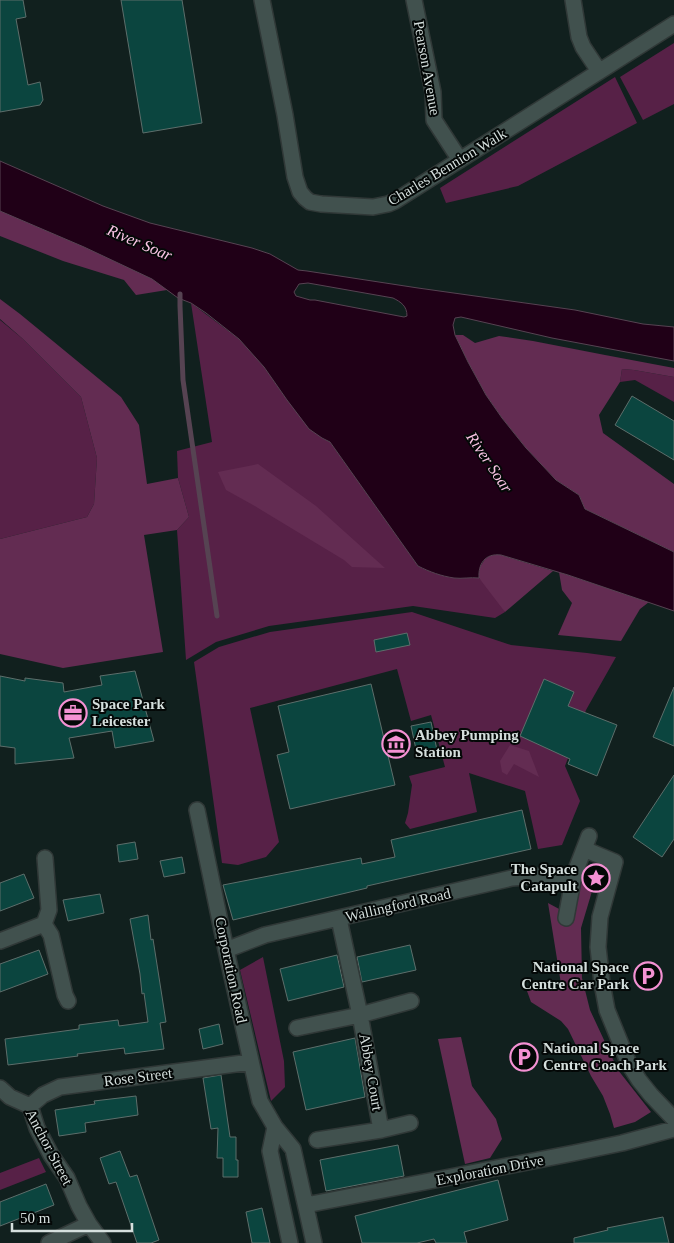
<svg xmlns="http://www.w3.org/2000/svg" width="674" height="1243" font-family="'Times New Roman',serif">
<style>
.green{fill:#572147}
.forest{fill:#632c52}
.water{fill:#200017;stroke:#564352;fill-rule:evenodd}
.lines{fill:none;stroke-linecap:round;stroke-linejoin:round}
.stream{stroke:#564352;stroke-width:5}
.building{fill:#0b453f;stroke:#5d6e6b}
.minor-casing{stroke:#303837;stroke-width:18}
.minor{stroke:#41514e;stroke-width:15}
.labels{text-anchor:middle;stroke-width:4;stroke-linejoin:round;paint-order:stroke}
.street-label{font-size:15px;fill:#d5dfdd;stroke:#040807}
.poi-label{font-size:15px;font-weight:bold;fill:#d5dfdd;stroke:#040807;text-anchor:start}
.water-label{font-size:16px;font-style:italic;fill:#fbc5e6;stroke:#040807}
</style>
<rect width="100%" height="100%" fill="#11201e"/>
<!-- green -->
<path class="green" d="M 674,43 L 674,104 L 643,120 L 620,77 Z
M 615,77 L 637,123 L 518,186 L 446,203 L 440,188 Z
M 191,303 L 239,339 L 264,367 L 287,400 L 322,438 L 330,442 L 418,566 C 439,577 456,578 479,578 L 499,597 L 505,612 L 495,618 L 413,606 L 269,626 L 216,642 L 186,660 L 177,530 L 189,517 L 178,478 L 177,451 L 212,442 Z
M 0,320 L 23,339 L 81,397 L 97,458 L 94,504 L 87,517 L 0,539 Z
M 622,369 L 634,370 L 674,377 L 674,402 L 635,380 L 620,382 Z
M 412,612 L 511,645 L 587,653 L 616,657 L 586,710 L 565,766 L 580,801 L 562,845 L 538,849 L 525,791 L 469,773 L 477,812 L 410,829 L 405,823 L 408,813 L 412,785 L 409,776 L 445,767 L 431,715 L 411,721 L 397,669 L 250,708 L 279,842 L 266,857 L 238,865 L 222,863 L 194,662 L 219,647 L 270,632 Z
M 263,957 L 284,1061 L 285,1087 L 271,1101 L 240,970 Z
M 39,1158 L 46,1172 L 0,1190 L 0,1173 Z"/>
<!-- forest -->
<path class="forest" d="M 0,201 L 153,267 L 167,290 L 136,295 L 124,280 L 63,261 L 0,236 Z
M 0,299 L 20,314 L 121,397 L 139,425 L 147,484 L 178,478 L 189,517 L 177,530 L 144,535 L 163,652 L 63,668 L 0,654 L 0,539 L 87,517 L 94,504 L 97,458 L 81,397 L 23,339 L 0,319 Z
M 455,335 L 463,335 L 475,343 L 499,336 L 533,341 L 605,355 L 674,368 L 674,377 L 634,370 L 622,369 L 620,382 L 599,415 L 603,433 L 674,484 L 674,552 L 585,509 L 579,495 L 556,480 L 526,448 L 502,418 L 486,395 L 468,362 Z
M 258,464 L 316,506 L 385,568 L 352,567 L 344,560 L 253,505 L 226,490 L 218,472 Z
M 493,554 L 501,555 L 553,571 L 505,612 L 479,578 L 478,570 L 485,559 Z
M 559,572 L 649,602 L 640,609 L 621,641 L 558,635 L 572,603 L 562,590 Z
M 510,745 L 529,751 L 539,777 L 514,764 L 507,775 L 502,772 L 500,761 Z
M 574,875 L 596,878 L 581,928 L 582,978 L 590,1010 L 618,1070 L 651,1112 L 635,1122 L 614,1128 L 610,1114 L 603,1096 L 591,1076 L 568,1029 L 561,1021 L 531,1002 L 527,991 L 561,984 L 548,903 L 574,917 Z
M 461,1037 L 472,1086 L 496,1119 L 502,1139 L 490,1158 L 465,1164 L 438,1039 Z"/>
<!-- water -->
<path class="water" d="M 0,161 L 103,206 L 150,223 L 252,248 L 270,254 L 298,270 L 307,271 L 418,288 L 575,310 L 643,324 L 674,327 L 674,361 L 552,338 L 461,317 L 455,318 L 453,325 L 455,335 L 468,362 L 486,395 L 502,418 L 526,448 L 556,480 L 579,495 L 585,509 L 674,552 L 674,611 L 568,575 L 501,555 C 485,553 478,564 479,578 C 470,577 462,579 454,578 C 441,576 430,572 418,566 L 330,442 L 322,438 L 309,429 L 287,400 L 264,367 L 239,339 L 206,313 L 191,303 L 178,298 L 152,279 L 84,247 L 0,211 ZM 308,283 L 393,298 C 401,302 407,306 407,316 L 404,317 L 315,300 L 310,300 L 296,296 L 294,292 L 299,284 Z"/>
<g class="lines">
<!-- stream -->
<path class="stream" d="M 180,294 L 180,306 L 183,380 L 217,616"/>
</g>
<!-- building -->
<path class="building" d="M 0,0 L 23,0 L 26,17 L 16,19 L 28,85 L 40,82 L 43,100 L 40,105 L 0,112 Z
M 121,0 L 182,0 L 202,123 L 143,133 Z
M 632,396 L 674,421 L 674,460 L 615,425 Z
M 407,633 L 410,645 L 376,652 L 374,640 Z
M 135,671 L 154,741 L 115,748 L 112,731 L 69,738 L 74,758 L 15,764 L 15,748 L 0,746 L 0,676 L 25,681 L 25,678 L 63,683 L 64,692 L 102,685 L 100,676 Z
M 544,679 L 574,692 L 568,706 L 617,725 L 597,776 L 568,764 L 570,759 L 520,736 Z
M 371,684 L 395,785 L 290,809 L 277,755 L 289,752 L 278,706 Z
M 674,687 L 674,746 L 653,737 Z
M 431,722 L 437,750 L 417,754 L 411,726 Z
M 674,775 L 674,839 L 662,857 L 633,837 Z
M 522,810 L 531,849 L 367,886 L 367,888 L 233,920 L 223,885 L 361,858 L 362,864 L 395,857 L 391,840 Z
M 135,842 L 138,859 L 119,862 L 117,845 Z
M 182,857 L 185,873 L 164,877 L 160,861 Z
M 24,874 L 34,898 L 0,911 L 0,883 Z
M 100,894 L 104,913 L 68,921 L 63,900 Z
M 148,915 L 151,940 L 153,939 L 166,1022 L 160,1023 L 164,1049 L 125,1054 L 124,1048 L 77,1054 L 78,1056 L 8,1065 L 5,1039 L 79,1029 L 79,1025 L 118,1020 L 119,1026 L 148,1022 L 144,993 L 142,994 L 140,974 L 130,919 Z
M 410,945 L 416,970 L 362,982 L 357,957 Z
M 39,950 L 48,974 L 0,992 L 0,964 Z
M 337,955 L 344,987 L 288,1001 L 280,969 Z
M 219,1024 L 223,1044 L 203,1049 L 199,1029 Z
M 355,1038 L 365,1097 L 306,1110 L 293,1052 Z
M 221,1075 L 230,1137 L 236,1137 L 236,1160 L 238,1160 L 238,1177 L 223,1177 L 223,1158 L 217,1158 L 218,1128 L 211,1129 L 203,1078 Z
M 136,1096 L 138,1115 L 85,1123 L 86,1132 L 59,1136 L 55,1110 L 95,1104 L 94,1101 Z
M 398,1145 L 404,1176 L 326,1191 L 320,1160 Z
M 120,1151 L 130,1177 L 137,1175 L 159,1240 L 151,1243 L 137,1243 L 116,1182 L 109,1184 L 100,1158 Z
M 498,1180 L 508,1220 L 464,1232 L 467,1243 L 436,1243 L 434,1239 L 417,1243 L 362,1243 L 355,1216 Z
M 46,1184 L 54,1205 L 0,1226 L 0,1202 Z
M 262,1208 L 270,1243 L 252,1243 L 246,1212 Z
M 663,1217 L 669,1243 L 574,1243 L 574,1238 L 608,1230 L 607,1228 Z"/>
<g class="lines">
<!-- minor casing -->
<g class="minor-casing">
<path id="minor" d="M 262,0 L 285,115 L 295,177 L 300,192 L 305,198 L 310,202 L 321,204 L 373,207 L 388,204 L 395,201 L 674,24
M 414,0 L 433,92 L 434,120 L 460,160
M 573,0 L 579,37 L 583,47 L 599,71
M 197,810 L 226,950 L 260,1101 L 275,1127 L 293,1149 L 314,1243
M 584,849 L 615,862 L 600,917 L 598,947 L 602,983 L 607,1010 L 629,1064 L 639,1080 L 651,1095 L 674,1119
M 566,918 L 574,875 L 589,836
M 44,924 L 49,910 L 45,858
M 0,941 L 44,924 L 51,935 L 65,995 L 68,1001
M 226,950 L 265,935 L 512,878 L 548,875 L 574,875
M 297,1028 L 360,1015 L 411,1001
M 0,1088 L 10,1097 L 30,1106 L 37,1128 L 51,1155 L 67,1178 L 79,1206 L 89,1224 L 103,1243
M 30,1106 L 43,1095 L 60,1087 L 251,1062
M 275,1127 L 270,1151 L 290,1243
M 381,1130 L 410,1123
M 317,1140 L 381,1130 L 360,1015 L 339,919
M 306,1205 L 574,1153 L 622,1143 L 674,1129
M 49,1243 L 89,1224"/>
</g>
<!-- minor -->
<use href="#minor" class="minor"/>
</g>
<!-- icons -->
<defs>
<g id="office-ring" transform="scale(1.4375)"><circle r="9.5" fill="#040807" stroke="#f491d3" stroke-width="1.5"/><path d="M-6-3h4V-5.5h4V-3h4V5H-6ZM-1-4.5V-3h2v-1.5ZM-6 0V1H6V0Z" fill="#f491d3"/></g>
<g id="museum-ring" transform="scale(1.4375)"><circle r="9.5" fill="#040807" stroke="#f491d3" stroke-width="1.5"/><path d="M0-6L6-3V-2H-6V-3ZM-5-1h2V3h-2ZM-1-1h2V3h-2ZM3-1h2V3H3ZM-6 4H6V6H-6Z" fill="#f491d3"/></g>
<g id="sight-ring" transform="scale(1.4375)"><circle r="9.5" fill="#040807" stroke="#f491d3" stroke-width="1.5"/><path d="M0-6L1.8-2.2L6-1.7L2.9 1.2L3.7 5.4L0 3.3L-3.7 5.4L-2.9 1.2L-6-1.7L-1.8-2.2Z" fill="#f491d3"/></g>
<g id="parking-ring" transform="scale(1.4375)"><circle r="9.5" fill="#040807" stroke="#f491d3" stroke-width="1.5"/><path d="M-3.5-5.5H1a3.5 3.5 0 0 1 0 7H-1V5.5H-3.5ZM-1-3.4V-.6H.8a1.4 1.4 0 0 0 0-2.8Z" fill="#f491d3"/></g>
</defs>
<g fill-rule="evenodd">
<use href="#office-ring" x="73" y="713"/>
<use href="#museum-ring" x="396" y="744"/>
<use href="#sight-ring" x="596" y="878"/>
<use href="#parking-ring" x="648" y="976"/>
<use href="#parking-ring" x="524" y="1057"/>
</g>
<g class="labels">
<!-- street labels -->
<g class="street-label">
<text transform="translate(427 68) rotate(80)" y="5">Pearson Avenue</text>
<text transform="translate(447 167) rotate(-31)" y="5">Charles Bennion Walk</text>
<text transform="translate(398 905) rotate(-13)" y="5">Wallingford Road</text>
<text transform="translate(231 970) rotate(78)" y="5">Corporation Road</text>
<text transform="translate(371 1072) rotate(80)" y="5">Abbey Court</text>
<text transform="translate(138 1077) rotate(-7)" y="5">Rose Street</text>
<text transform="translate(49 1147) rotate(62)" y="5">Anchor Street</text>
<text transform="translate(490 1170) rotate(-11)" y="5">Exploration Drive</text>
</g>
<!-- poi labels -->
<g class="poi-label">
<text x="92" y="709">Space Park<tspan x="92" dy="17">Leicester</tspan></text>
<text x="415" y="740">Abbey Pumping<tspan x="415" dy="17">Station</tspan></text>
<text x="577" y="874" text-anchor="end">The Space<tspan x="577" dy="17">Catapult</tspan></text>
<text x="629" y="972" text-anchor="end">National Space<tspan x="629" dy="17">Centre Car Park</tspan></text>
<text x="543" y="1053">National Space<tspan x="543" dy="17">Centre Coach Park</tspan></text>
</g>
<!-- water labels -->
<g class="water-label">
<text transform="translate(140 242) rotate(23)" y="6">River Soar</text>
<text transform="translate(490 462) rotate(56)" y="6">River Soar</text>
</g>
</g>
<!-- scale -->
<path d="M12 1223v8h120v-8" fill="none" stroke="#d5dfdd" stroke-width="2.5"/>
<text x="20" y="1223" font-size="15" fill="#d5dfdd" stroke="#040807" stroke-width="4" paint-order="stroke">50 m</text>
</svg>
